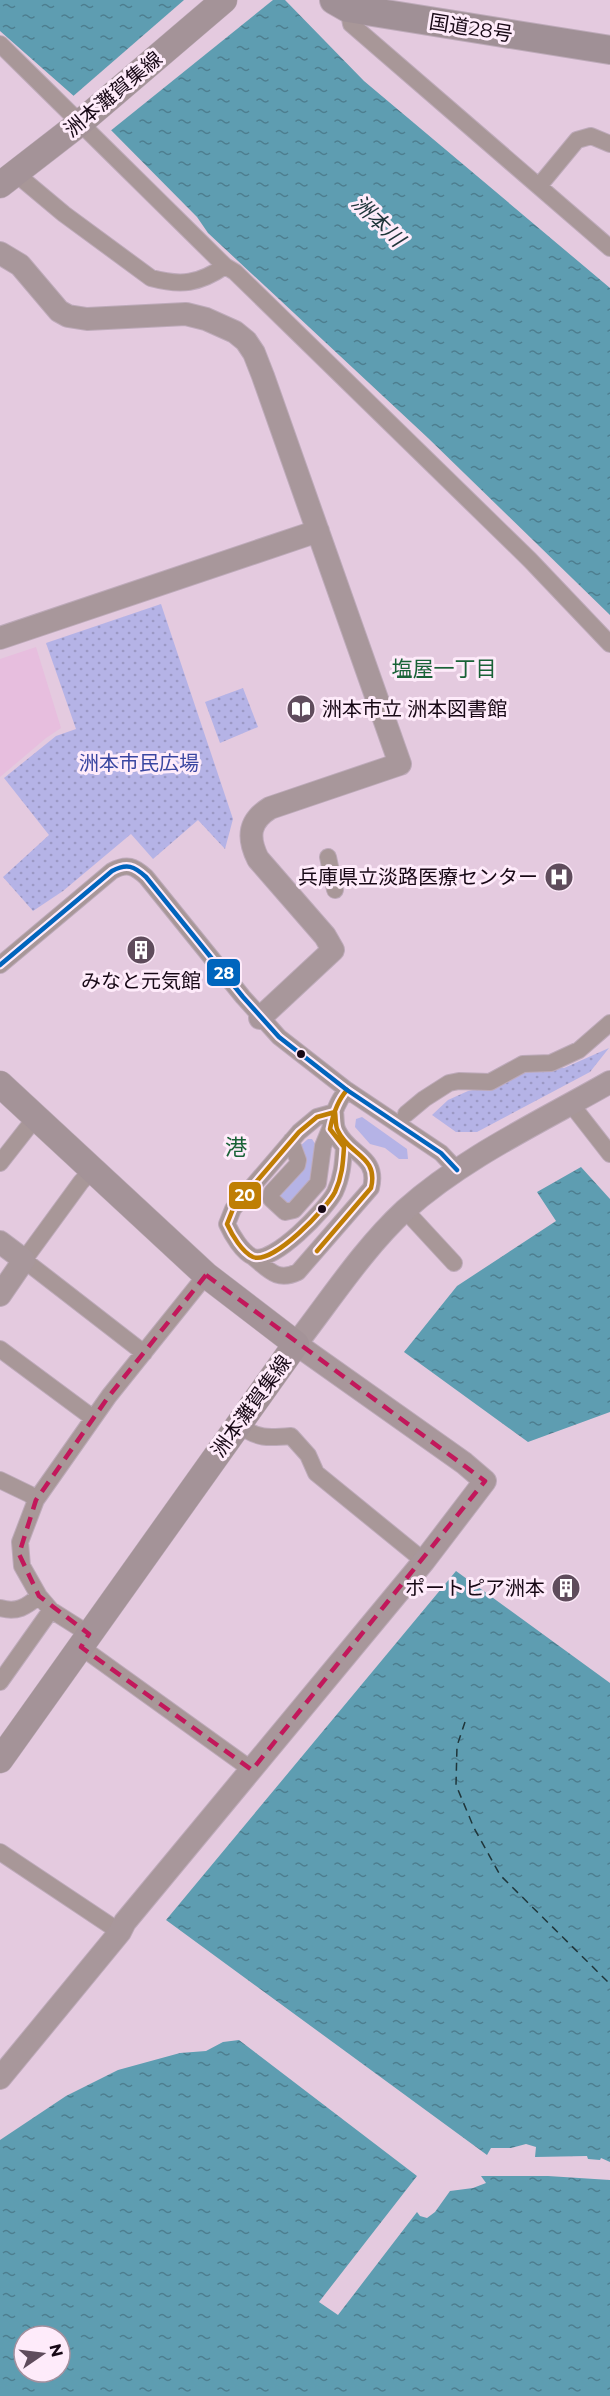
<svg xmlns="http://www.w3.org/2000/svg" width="610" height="2396" font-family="Montserrat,'Noto Sans JP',sans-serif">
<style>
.built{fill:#e7bede}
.green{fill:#b5b3e6}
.park{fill:url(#park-dots)}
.water{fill:url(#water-ripples);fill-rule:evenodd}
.pier{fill:#e4cadf}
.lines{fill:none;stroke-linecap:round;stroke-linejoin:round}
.ferry{stroke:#1f353a;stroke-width:1.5;stroke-dasharray:8 6;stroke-linecap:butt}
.street-casing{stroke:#bdaab9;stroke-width:18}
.secondary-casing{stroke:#bdaab9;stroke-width:24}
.primary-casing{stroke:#bdaab9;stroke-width:27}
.highway-casing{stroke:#bdaab9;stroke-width:30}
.street{stroke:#a89798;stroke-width:16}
.secondary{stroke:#a8979b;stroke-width:22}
.primary{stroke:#a49398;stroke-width:26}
.highway{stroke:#a09096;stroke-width:28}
.bus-1-casing{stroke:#feebfa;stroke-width:9}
.bus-2-casing{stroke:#feebfa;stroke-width:9}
.bus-1{stroke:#bf7e05;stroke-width:4.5}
.bus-2{stroke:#0065bd;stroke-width:4.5}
.marked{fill:none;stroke:#c2185b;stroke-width:4.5;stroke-dasharray:12 8;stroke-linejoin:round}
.bus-dot{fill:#170815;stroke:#feebfa;stroke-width:2}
.labels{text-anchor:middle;stroke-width:6;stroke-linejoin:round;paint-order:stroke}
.street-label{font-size:20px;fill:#170815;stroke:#feebfa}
.poi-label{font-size:20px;fill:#170815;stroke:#feebfa;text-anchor:end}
.park-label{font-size:20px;fill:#3a46a1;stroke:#feebfa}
.water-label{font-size:21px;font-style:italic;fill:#1f353a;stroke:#feebfa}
.neighbourhood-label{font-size:21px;fill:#196237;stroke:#feebfa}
.quarter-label{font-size:22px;fill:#196237;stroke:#feebfa}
.line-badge{stroke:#feebfa;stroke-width:2}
.badge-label{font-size:16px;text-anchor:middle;font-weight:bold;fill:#fff}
</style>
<defs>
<pattern id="park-dots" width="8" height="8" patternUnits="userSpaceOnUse" patternTransform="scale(1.5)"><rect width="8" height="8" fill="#b5b3e6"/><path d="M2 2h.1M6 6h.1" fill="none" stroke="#9b98c4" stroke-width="1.8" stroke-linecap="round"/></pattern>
<pattern id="water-ripples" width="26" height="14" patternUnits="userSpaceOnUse" patternTransform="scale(1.5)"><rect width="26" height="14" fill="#5e9db1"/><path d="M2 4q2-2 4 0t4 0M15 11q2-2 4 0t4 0" fill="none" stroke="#4d7e8f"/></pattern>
</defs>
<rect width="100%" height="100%" fill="#e4cadf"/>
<!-- built -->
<path class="built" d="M 36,647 L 61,728 L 46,738 L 0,777 L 0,659 Z"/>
<!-- green -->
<path class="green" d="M 362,1117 L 407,1149 L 408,1159 L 399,1159 L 385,1148 L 370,1144 L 355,1127 L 356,1119 Z
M 308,1139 L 312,1139 L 317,1147 L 312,1180 L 289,1205 L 278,1197 L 300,1146 Z"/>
<!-- park -->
<path class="park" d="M 161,604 L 233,819 L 225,849 L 198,820 L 153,859 L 131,834 L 63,891 L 33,911 L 3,877 L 49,835 L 4,778 L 56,736 L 76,729 L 46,643 Z
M 243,688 L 258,727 L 220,743 L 205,702 Z
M 609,1048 L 590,1072 L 477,1132 L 456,1132 L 432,1115 L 448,1100 L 468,1091 L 504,1084 L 539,1065 L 564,1068 Z"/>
<!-- water -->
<path class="water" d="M 0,0 L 285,0 L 364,81 L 610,288 L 610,615 L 428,438 L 208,233 L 197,217 L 101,120 L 0,31 Z
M 581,1167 L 610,1199 L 610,1412 L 528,1442 L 404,1352 L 457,1286 L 556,1221 L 537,1192 Z
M 456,1571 L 610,1683 L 610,2162 L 601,2158 L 600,2160 L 588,2159 L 587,2156 L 535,2157 L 536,2147 L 526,2144 L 511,2148 L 491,2148 L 487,2155 L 166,1920 Z
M 239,2040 L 417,2176 L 319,2302 L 338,2315 L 417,2212 L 420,2216 L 427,2218 L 435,2212 L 450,2191 L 473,2188 L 486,2183 L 481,2176 L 548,2176 L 610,2180 L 610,2396 L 0,2396 L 0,2140 L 66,2096 L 118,2070 L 180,2053 L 206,2051 L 223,2042 ZM 24,2336 L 60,2336 L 60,2372 L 24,2372 Z"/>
<!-- pier -->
<path class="pier" d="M 184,0 L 273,0 L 109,132 L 71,98 Z"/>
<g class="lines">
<!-- ferry -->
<path class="ferry" d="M 465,1722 L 457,1746 L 456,1785 L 474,1828 L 500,1875 L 610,1984"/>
<!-- street casing -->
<g class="street-casing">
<path id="street" d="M 348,8 L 351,24 L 610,248
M 0,44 L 225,266 L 235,272 L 530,560 L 610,644
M 15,173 L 64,214 L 151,278 C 181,286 199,284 225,266
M 539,186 L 577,140 L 591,136 L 610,144
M 328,857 L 335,890
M 0,965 L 112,871 C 127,863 134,866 146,877 L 243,997 L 279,1037 L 347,1090 L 441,1153 L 457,1170
M 571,1104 L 610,1154
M 406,1114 L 424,1099 L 449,1083 L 459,1081 L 490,1082 L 523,1064 L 551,1063 L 579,1050 L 610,1023
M 291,1141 L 298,1160 L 297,1165 L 272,1192 L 271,1199 L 285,1212 L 294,1210 L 318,1183 L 323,1146 L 330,1129
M 0,1163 L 36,1117
M 92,1170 L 81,1182 L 24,1260 L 144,1353
M 405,1210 L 454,1263
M 253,1257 C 269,1270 277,1282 298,1272 L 371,1188 C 379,1156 349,1155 338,1131 C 335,1126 336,1118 335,1112 L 317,1117 L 299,1132 L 233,1209 L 227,1224 C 232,1235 242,1252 253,1257 C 273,1265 327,1208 335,1192 C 342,1177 343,1164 344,1147 L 330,1129 C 333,1114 337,1101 347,1090
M 0,1349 L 93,1418
M 239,1425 C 257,1439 268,1438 291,1436 L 308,1455 L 316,1473 L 424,1561
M 0,1480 L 29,1494 L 36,1500
M 0,1608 C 17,1613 26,1607 39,1596
M 89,1634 L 51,1610 L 39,1596 L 22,1566 L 20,1542 L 36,1500 L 109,1396 L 206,1275
M 81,1647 L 252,1770
M 0,1682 L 51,1610
M 0,1852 L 120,1932"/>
</g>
<!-- secondary casing -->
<g class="secondary-casing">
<path id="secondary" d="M 0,253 L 20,265 L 59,311 L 68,316 L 87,319 L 186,314 L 206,319 L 235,332 L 246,341 L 254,353 L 263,376 L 400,764 L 270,808 C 249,821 247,837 258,859 L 325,936 L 333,950 L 260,1018
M 0,638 L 318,531
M 0,1242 L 24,1260 L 0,1295
M 0,2078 L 120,1932 L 125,1922 L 424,1561 L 485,1481 L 464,1463 L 296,1344 C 331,1299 363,1249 405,1210 C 464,1157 542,1121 610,1082"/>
</g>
<!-- primary casing -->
<g class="primary-casing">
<path id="primary" d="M 0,185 L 80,123 L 224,0
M 0,1084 L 206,1275 L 296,1344 L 0,1760"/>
</g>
<!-- highway casing -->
<g class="highway-casing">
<path id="highway" d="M 334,0 L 348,8 L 610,50"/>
</g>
<!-- street -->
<use href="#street" class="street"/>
<!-- secondary -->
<use href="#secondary" class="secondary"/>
<!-- primary -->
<use href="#primary" class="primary"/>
<!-- highway -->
<use href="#highway" class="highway"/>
<!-- bus-1 casing -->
<g class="bus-1-casing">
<path id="bus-1" d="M 317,1251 L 371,1188 C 379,1156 349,1155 338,1131 C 335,1126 336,1118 335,1112 L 317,1117 L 299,1132 L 233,1209 L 227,1224 C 232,1235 242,1252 253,1257 C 273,1265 327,1208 335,1192 C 342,1177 343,1164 344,1147 L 330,1129 C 333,1114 337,1101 347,1090"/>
</g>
<!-- bus-2 casing -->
<g class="bus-2-casing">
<path id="bus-2" d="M 0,965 L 112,871 C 127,863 134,866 146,877 L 243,997 L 279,1037 L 347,1090 L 441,1153 L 457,1170"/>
</g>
<!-- bus-1 -->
<use href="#bus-1" class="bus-1"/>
<!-- bus-2 -->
<use href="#bus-2" class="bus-2"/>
</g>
<!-- marked area -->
<path class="marked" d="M 206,1275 L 485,1481 L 252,1770 L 81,1647 L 89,1634 L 39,1596 L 19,1554 L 36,1500 L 109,1396 Z"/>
<!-- icons -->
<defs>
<g id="library-disc" transform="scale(1.5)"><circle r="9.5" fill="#5f4c5c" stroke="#feebfa"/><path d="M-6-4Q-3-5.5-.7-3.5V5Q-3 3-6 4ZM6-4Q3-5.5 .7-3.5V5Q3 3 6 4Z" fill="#fff"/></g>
<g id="hospital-disc" transform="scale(1.5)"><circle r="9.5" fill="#5f4c5c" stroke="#feebfa"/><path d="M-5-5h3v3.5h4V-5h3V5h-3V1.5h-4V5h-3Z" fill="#fff"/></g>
<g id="building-disc" transform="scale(1.5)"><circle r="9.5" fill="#5f4c5c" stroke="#feebfa"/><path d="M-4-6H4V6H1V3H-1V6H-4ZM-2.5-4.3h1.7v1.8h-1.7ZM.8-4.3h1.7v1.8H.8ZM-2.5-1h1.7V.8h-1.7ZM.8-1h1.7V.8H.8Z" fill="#fff"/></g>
</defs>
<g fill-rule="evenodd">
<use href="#library-disc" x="301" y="709"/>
<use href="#hospital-disc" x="559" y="877"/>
<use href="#building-disc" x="141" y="950"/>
<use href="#building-disc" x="566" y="1588"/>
</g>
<!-- markers -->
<g class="bus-dot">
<circle cx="301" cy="1054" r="5"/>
<circle cx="322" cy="1209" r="5"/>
</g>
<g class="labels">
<!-- street labels -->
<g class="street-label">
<text transform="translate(471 28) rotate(9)" y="7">国道28号</text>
<text transform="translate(113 94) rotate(-40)" y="7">洲本灘賀集線</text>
<text transform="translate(251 1406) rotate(-54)" y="7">洲本灘賀集線</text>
</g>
<!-- poi labels -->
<g class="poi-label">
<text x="322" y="716" text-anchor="start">洲本市立 洲本図書館</text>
<text x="538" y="884">兵庫県立淡路医療センター</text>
<text x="141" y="988" text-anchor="middle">みなと元気館</text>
<text x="545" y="1595">ポートピア洲本</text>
</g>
<!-- park labels -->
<g class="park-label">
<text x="139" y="770">洲本市民広場</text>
</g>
<!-- water labels -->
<g class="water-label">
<text transform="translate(378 221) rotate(44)" y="7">洲本川</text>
</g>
<!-- neighbourhood labels -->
<g class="neighbourhood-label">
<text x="444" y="676">塩屋一丁目</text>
</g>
<!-- quarter labels -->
<g class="quarter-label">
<text x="236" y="1155">港</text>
</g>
</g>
<g class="line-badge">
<rect x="206" y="958" width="35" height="29" rx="6" fill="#0065bd"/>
<rect x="228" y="1181" width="34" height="29" rx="6" fill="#bf7e05"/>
</g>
<g class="badge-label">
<text x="224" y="979">28</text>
<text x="245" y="1201">20</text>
</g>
<!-- north arrow -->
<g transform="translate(42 2354) rotate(76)"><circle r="28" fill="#feebfa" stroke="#a2909e" stroke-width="1.5"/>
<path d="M0-4.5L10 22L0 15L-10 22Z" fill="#5f4c5c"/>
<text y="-9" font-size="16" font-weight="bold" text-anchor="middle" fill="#170815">N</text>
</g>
</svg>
